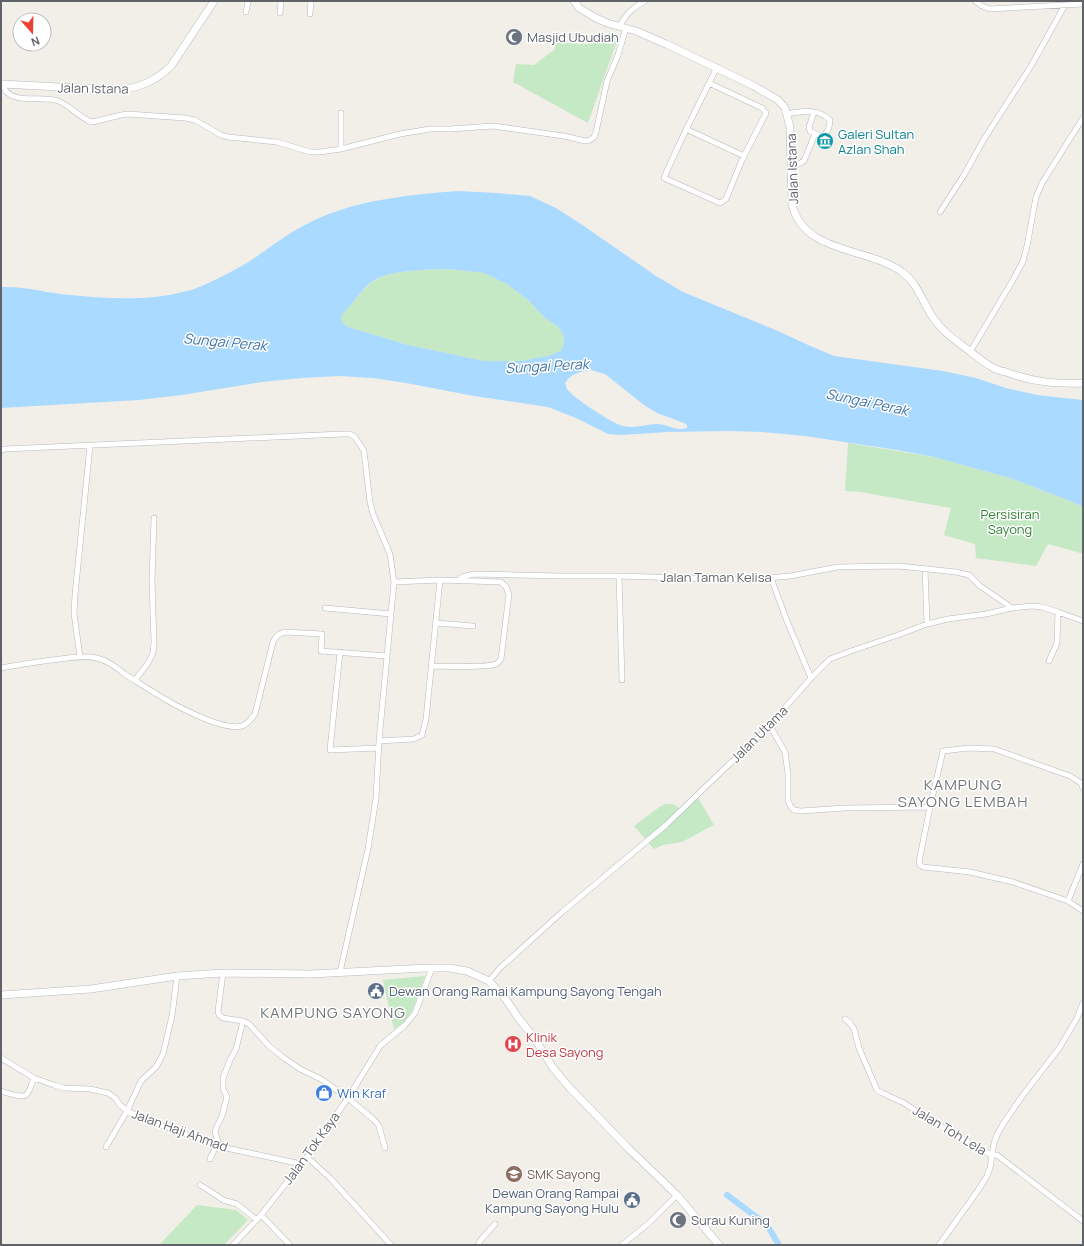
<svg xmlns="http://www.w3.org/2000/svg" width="1084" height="1246" font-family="Manrope,sans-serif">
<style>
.green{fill:#c5e8c5}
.water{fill:#aadaff;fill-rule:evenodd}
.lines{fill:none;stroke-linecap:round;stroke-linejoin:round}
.canal{stroke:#aadaff;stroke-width:6}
.street-casing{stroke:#b5b8bc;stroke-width:6}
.secondary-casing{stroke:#b6babf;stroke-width:8}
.street{stroke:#fff;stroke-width:5}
.secondary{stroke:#fff;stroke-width:7}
.labels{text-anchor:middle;stroke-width:3;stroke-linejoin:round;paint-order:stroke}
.worship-label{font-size:13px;fill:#5b616d;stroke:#fff;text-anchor:start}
.street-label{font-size:13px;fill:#5f6368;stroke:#fff}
.culture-label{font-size:13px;fill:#0d838f;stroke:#fff;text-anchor:start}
.park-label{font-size:13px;fill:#348238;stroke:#fff}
.service-label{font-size:13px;fill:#4e5e75;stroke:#fff;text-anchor:start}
.health-label{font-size:13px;fill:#be3a42;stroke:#fff;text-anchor:start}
.shop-label{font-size:13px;fill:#366cbe;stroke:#fff;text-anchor:start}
.education-label{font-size:13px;fill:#785e54;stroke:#fff;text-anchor:start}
.water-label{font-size:14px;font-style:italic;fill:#4174aa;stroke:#fff}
.quarter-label{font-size:15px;letter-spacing:1px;fill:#70757a;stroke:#fff}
</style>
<rect width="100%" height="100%" fill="#f1efe8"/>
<!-- green -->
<path class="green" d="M 609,33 L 613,33 L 619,35 L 588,123 L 513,82 L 516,64 L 534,65 L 555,49 L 556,41 L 579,44 L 587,44 Z
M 449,269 L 484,273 L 507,284 L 528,300 L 544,317 L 558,327 L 563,335 L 564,343 L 561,351 L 548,356 L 521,361 L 484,361 L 408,345 L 348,327 C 338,320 340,315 348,308 C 357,299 363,287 374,281 C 392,269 428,270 449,269 Z
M 848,443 L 934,457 L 1010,478 L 1075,503 L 1083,507 L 1083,554 L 1077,552 L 1048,544 L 1036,566 L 976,558 L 975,544 L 944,535 L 951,508 L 861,492 L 845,491 Z
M 697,796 L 714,825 L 682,842 L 663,845 L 654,849 L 634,826 C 640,822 660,805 666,804 C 672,803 676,805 680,809 Z
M 425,976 L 412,1011 L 403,1023 L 394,1029 L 383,980 Z
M 197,1205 L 236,1210 L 248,1220 L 224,1245 L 159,1245 Z"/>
<!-- water -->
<path class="water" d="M 458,191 L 497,193 L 530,196 L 556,208 L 581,224 L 656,276 L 683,292 L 778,331 L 806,344 L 834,356 L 943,371 L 976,378 L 1006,388 L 1037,395 L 1083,400 L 1083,507 L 1075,503 L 1010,478 L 934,457 L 897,450 L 805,436 L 761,432 L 728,431 L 668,432 L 622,435 L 608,434 L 576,418 L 548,407 L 474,396 L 406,383 L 373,378 L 339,376 L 302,378 L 262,382 L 182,395 L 139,400 L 1,408 L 1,287 C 25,286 47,293 70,295 C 108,299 150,301 187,291 C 193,290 198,287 204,285 C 219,278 233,271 247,263 C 267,250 285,235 305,225 C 351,200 407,195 458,191 ZM 449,269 L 484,273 L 507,284 L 528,300 L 544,317 L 558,327 L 563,335 L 564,343 L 561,351 L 548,356 L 521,361 L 484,361 L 408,345 L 348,327 C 338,320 340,316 348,308 C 357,299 363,287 373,281 C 392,269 428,270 449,269 ZM 591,370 L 605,374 L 644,405 L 657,413 L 684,423 L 687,425 L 687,428 C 677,432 667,424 657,424 C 645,424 636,429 623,426 C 613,424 572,397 567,389 C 566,388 566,383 565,383 C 571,373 581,372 591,370 Z"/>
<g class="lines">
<!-- canal -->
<path class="canal" d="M 727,1195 L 767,1225 L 779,1245"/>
<!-- street casing -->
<g class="street-casing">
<path id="street" d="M 975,1 L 982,6 L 990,9 L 1083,4
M 246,12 L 248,1
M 280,13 L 281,1
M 310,14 L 311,1
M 620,26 C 626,13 633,8 645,1
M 709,83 L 762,108 L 766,113 L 742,160 L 726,199 L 720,203 L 664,178 C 680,140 699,104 717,67
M 3,84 C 4,87 4,90 7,92 C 16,103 44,96 58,101 C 69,105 78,116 89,121 L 93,122 L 121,115 L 128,114 L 185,118 L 195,120 L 221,135 L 228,137 L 277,142 L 310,152 L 320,152 L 341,149 L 400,134 L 430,129 L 450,129 L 493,126 L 564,136 L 585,141 L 590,140 L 594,137 L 596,132 L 607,81 L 618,55 L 626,28
M 787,114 C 802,111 818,108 830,120 C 829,135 823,139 810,131 L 809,127 L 814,112
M 686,129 L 744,156
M 341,149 L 341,113
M 791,168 L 804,161 L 815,134
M 940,212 L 964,175 L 984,139 L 1031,66 L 1065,5
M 970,352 L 1013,280 L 1023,261 L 1027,246 L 1036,197 L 1042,183 L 1083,118
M 1,450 L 5,449 L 342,434 L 350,434 L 355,437 L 364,451 L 370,502 L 373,514 L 390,554 L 394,582 L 379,741 L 376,798 L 368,849 L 340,972
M 925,569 L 927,624
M 619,576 L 622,680
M 771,578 L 787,621 L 811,678
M 458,581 L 462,577 L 474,574 L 559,576 L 619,576 L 746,580 L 790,576 L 838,567 L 899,566 L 956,572 L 969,575 L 980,586 L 1012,608
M 394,582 L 440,580 L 501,582 L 506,587 L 509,594 L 501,659 C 500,660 498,663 496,664 C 488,668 444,666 431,666
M 325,608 L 391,614
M 436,623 L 473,626
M 340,652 L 330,750 L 379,748
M 80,657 L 74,613 L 75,595 L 90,446
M 1049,661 L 1057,643 L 1058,612
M 1,668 C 18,665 35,662 52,660 C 67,658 83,655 97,658 C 109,661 117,668 126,675 C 136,681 145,687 155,693 C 172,704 221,731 242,726 C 248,724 251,719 255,714 L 273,642 C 276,636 278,634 285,632 L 322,634 L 321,651 L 387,656
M 135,680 L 148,663 L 153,653 L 154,642 L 152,581 L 154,518
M 770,726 L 785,752 L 788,774 L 788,801 L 791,807 L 794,810 L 801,811 L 845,808 L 930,807
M 379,741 L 414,739 L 422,735 L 426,719 L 440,580
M 1083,788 L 1081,783 L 1070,776 L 994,749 L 969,748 L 943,751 L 930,807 L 919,862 L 920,865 L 923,867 L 970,872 L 1013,882 L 1068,901 L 1083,911
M 1068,901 L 1083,864
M 223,973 L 218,1011 L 219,1015 L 223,1018 L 243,1021 L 249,1024 L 269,1046 L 284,1058 L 300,1069 L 321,1079 L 348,1098 L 374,1120 L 379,1126 L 385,1148
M 489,981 L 500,968 L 561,913 L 666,825 L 724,769 L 762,734 L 811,678 L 830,659 L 851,651 L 898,635 L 927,624 L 948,619 L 986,614 L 1012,608 L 1032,606 L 1042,607 L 1058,612 L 1083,621
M 845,1019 L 850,1023 L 854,1029 L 859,1048 L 877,1090 L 882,1093 L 904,1103 L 926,1118 L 991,1155 L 997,1155 L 1083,1221
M 1,1058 L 34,1078 L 54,1085 L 64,1088 L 90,1089 L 108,1093 L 115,1098 L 120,1105 L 127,1111 L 150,1121 L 217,1146 L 301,1164
M 1,1091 C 6,1093 22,1098 26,1095 C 30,1092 32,1082 34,1078
M 106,1147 L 127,1111 L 141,1081 L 156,1067 L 163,1054 L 172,1016 L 177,976
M 307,1157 L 330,1178 L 391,1245
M 210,1159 L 218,1142 L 215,1132 L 217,1126 L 222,1116 L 227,1097 L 223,1089 L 223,1078 L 230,1060 L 236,1049 L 243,1021
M 200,1185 L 216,1195 L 223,1200 L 237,1204 L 257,1220
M 261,1215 L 290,1245
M 233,1245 L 261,1215 L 307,1157 L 348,1098 L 380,1046 L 405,1025 L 415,1013 L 432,968
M 478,1245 L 480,1241 L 495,1224
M 622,1245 L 649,1223 L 677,1195
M 939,1245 L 979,1189 L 987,1176 L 990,1168 L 994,1143 L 997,1135 L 1003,1124 L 1023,1095 L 1060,1047 L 1077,1018 L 1083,1003"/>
</g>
<!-- secondary casing -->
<g class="secondary-casing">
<path id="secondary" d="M 574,1 L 579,8 L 596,18 L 607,23 L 636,31 L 666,44 L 754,86 L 778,100 L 785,108 L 790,127 L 792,204 C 803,254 868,247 902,272 C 918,283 923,304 934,319 C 943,332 955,340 967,349 C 975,355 983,362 992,367 C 996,370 1001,371 1006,372 C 1032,382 1055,384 1083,383
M 1,84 L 119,90 C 140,88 156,81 171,66 L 214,1
M 1,995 L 91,989 L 177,976 L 223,973 L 311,974 L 426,968 L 449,968 L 467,971 L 489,981 L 505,998 L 517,1016 L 535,1039 L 553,1068 L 569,1087 L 629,1149 L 677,1195 L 719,1245"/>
</g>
<!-- street -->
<use href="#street" class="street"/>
<!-- secondary -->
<use href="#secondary" class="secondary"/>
</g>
<!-- icons -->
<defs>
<g id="mosque-disc" transform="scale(0.9)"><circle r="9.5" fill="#6b7280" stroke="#fff"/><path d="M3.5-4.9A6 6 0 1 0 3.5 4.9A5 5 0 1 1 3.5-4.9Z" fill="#fff"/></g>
<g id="museum-disc" transform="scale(0.9)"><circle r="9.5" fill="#0f9aa8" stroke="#fff"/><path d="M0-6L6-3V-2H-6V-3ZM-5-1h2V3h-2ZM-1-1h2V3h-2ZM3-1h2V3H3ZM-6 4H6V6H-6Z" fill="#fff"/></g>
<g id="civic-disc" transform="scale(0.9)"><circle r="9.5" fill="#5c6f8a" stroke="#fff"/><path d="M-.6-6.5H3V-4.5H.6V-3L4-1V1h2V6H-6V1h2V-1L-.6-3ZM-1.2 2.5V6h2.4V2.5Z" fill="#fff"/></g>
<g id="hospital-disc" transform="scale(0.9)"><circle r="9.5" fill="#e0444e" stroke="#fff"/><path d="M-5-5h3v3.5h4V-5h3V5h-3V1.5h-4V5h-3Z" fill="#fff"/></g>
<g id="shop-disc" transform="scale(0.9)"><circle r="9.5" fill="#3f7fe0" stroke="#fff"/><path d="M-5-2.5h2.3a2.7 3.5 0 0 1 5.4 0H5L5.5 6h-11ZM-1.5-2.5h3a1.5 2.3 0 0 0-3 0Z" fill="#fff"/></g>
<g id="school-disc" transform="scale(0.9)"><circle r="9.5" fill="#8d6e63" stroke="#fff"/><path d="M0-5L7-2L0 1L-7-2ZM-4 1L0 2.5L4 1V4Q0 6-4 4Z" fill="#fff"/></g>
</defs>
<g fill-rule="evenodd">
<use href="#mosque-disc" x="514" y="37"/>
<use href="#museum-disc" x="825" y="141"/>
<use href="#civic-disc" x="376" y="991"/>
<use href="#hospital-disc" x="513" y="1044"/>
<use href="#shop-disc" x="324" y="1093"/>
<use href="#school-disc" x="514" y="1174"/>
<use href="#civic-disc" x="632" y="1200"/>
<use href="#mosque-disc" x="678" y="1220"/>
</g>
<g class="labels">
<!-- worship labels -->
<g class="worship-label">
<text x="527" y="42">Masjid Ubudiah</text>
<text x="691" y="1225">Surau Kuning</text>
</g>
<!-- street labels -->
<g class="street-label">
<text transform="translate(93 88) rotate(1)" y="5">Jalan Istana</text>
<text transform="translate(792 169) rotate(-92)" y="5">Jalan Istana</text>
<text x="716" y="582">Jalan Taman Kelisa</text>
<text transform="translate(759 734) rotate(-45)" y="5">Jalan Utama</text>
<text transform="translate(180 1130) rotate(20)" y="5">Jalan Haji Ahmad</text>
<text transform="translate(950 1130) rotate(31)" y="5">Jalan Toh Lela</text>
<text transform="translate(311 1148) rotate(-54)" y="5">Jalan Tok Kaya</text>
</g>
<!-- culture labels -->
<g class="culture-label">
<text x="838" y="139">Galeri Sultan<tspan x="838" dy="15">Azlan Shah</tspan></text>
</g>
<!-- park labels -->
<g class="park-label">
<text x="1010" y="519">Persisiran<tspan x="1010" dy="15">Sayong</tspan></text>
</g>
<!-- service labels -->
<g class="service-label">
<text x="389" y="996">Dewan Orang Ramai Kampung Sayong Tengah</text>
<text x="619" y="1198" text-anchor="end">Dewan Orang Rampai<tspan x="619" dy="15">Kampung Sayong Hulu</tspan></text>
</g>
<!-- health labels -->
<g class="health-label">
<text x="526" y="1042">Klinik<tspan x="526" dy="15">Desa Sayong</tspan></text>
</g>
<!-- shop labels -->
<g class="shop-label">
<text x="337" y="1098">Win Kraf</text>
</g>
<!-- education labels -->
<g class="education-label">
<text x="527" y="1179">SMK Sayong</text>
</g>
<!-- water labels -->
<g class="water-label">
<text transform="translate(225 342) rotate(5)" y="5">Sungai Perak</text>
<text transform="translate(547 366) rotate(-3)" y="5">Sungai Perak</text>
<text transform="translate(867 402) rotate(12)" y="5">Sungai Perak</text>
</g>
<!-- quarter labels -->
<g class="quarter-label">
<text x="963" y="790">KAMPUNG<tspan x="963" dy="17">SAYONG LEMBAH</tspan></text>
<text x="333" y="1018">KAMPUNG SAYONG</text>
</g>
</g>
<!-- border -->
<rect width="1084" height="1246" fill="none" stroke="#5f6368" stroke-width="4"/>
<!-- north arrow -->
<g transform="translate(32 32) rotate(160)"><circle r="19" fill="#ffffff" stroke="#bfc1c3"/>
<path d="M0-3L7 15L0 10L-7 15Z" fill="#ea4335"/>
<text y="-6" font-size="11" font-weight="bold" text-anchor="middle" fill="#5f6368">N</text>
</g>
</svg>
